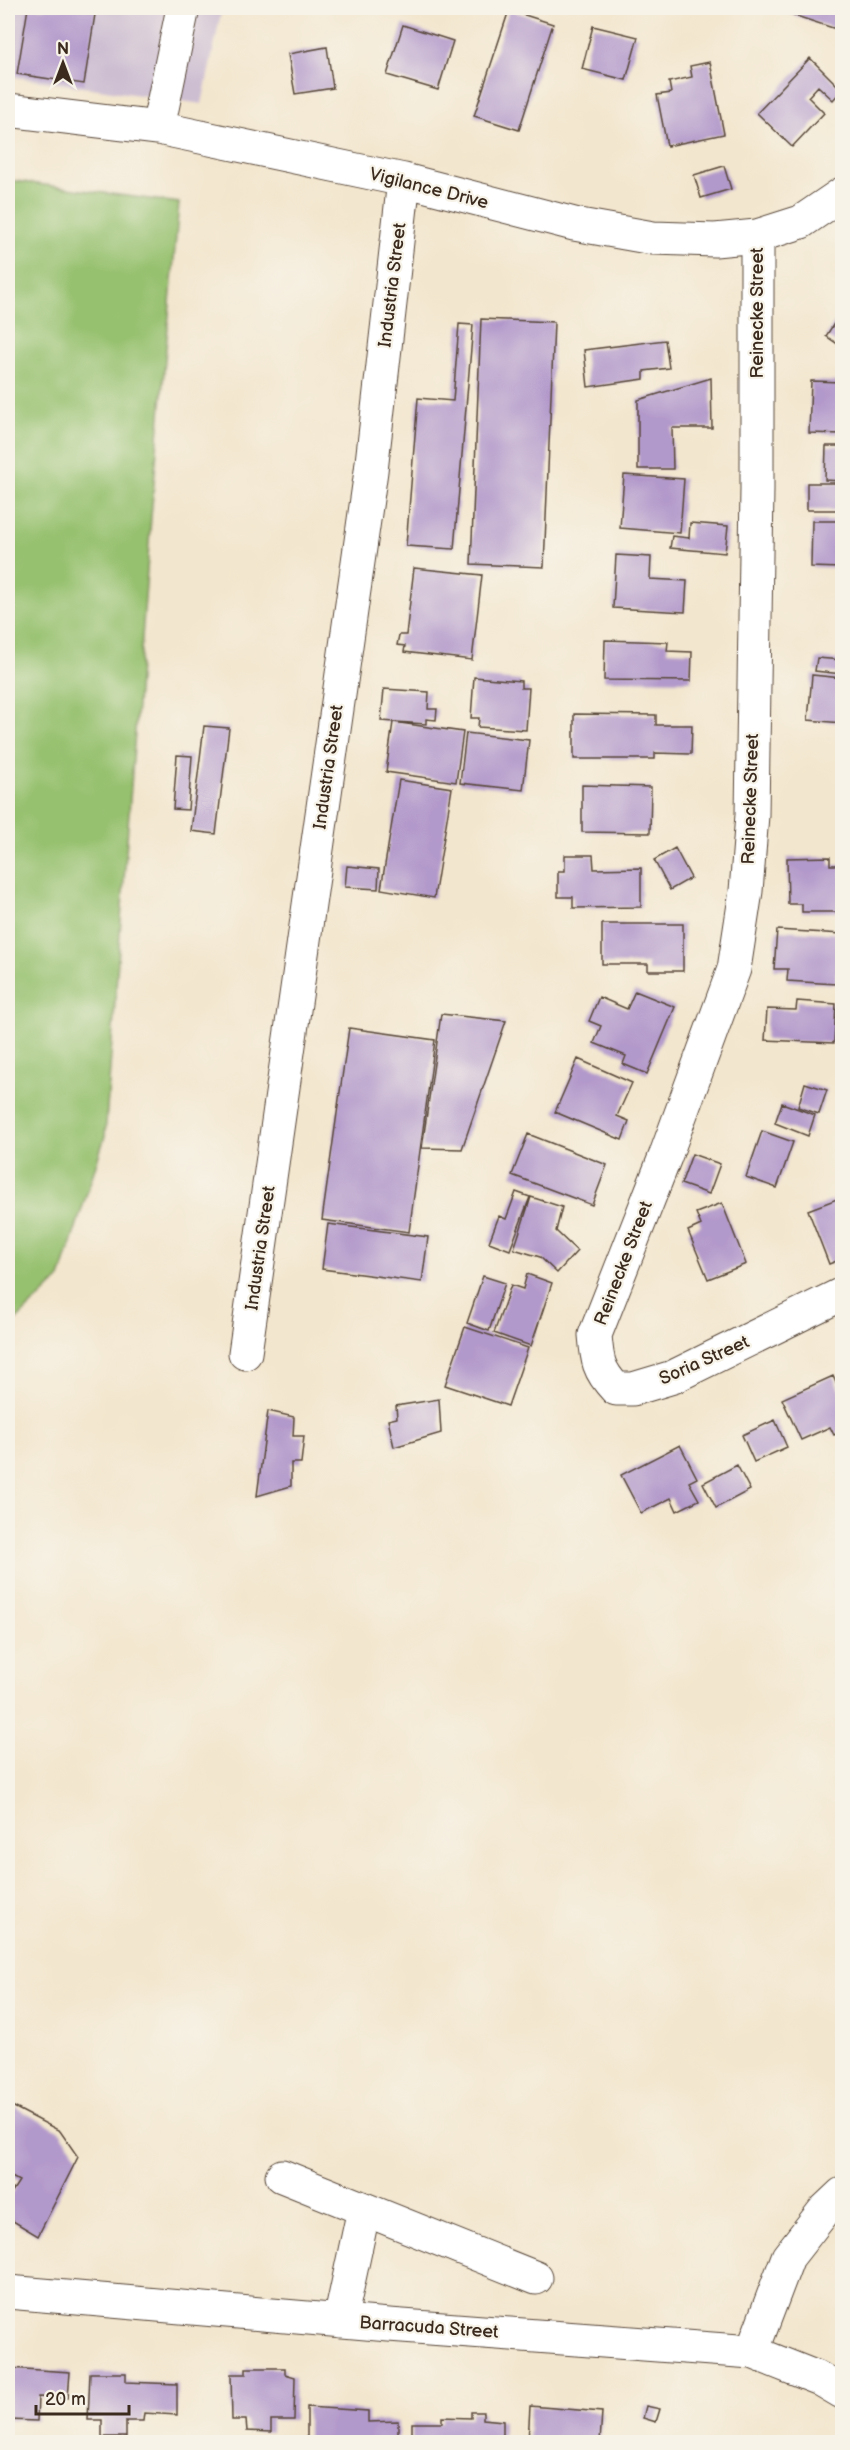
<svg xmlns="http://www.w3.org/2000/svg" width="850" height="2450" font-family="'Balsamiq Sans',sans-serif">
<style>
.industrial{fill:#cdbed2}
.green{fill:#96c16e;stroke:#687646;stroke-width:1.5}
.building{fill:#b299cb}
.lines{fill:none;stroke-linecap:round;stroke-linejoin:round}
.minor-casing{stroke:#574638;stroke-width:35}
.minor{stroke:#fff;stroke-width:33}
.labels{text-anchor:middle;stroke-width:4.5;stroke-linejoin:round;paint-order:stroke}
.street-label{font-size:18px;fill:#3b2a1e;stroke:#f7f3e8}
</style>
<rect width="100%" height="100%" fill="#f7f3e8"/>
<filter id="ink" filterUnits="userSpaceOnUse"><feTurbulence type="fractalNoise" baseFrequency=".0167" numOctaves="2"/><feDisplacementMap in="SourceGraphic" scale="12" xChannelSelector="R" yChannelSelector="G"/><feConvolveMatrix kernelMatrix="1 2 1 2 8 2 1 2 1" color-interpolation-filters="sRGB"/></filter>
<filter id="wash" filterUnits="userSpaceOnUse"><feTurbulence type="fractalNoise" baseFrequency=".008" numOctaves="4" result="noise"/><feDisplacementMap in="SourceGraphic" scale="24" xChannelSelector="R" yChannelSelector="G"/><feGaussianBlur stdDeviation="1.35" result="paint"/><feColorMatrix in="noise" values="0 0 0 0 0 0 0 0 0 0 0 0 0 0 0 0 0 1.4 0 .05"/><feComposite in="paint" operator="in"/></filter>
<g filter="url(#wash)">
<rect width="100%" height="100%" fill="#f3e6ce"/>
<!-- industrial -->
<path class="industrial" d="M 8,8 L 222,8 L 202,104 L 8,76 Z"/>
<!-- green -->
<path class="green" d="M 8,180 L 179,203 L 151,517 L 105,1136 L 60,1278 L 8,1328 Z"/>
<g id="blocks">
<!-- building -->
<path class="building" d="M 28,8 L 96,8 L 84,84 L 17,74 Z
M 782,8 L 842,8 L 842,31 L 781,11 Z
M 509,10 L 553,24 L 519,130 L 474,116 Z
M 403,25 L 453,41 L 438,90 L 387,75 Z
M 593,26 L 638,37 L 626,80 L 582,69 Z
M 327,47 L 333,88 L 295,94 L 288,54 Z
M 810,58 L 842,90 L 833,100 L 818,86 L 808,97 L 824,113 L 792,147 L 757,113 Z
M 710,62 L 724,134 L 667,146 L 657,95 L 671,93 L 669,82 L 692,77 L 690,66 Z
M 724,166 L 731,189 L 701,198 L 694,175 Z
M 842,311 L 842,347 L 826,336 Z
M 481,319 L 554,322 L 544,567 L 471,564 Z
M 459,324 L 473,325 L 454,549 L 406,546 L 418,398 L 453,401 Z
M 665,340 L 669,368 L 644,371 L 644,379 L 588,387 L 584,350 Z
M 711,378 L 712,428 L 672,428 L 673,469 L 638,469 L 638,400 Z
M 811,381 L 842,382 L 842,434 L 809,433 Z
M 826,446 L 842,446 L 842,481 L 825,480 Z
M 624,475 L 684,479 L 680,533 L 620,528 Z
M 807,483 L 842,483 L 842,510 L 807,510 Z
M 812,521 L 842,521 L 842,568 L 811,567 Z
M 690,523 L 728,526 L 725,553 L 670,548 L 672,536 L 689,538 Z
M 616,555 L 651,557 L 650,579 L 687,581 L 685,612 L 613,608 Z
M 414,568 L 482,575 L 472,660 L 404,652 L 405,646 L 397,645 L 399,635 L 406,635 Z
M 605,640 L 668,642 L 667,651 L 692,652 L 691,681 L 604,680 Z
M 817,658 L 842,660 L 842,674 L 815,671 Z
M 812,675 L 842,678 L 842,723 L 808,720 Z
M 474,677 L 521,681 L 521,688 L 529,688 L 526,730 L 478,727 L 479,718 L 471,718 Z
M 384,689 L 429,692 L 428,709 L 437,709 L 436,720 L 426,719 L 426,724 L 381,721 Z
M 574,714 L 656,715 L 656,725 L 692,725 L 691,754 L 655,753 L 655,759 L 574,759 Z
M 393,722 L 463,732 L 456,782 L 386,772 Z
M 204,726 L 229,728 L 216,834 L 191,831 Z
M 466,733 L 529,740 L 523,790 L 460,783 Z
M 177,755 L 192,756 L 188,810 L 173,809 Z
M 399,780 L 452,788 L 434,898 L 381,889 Z
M 582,785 L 651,787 L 650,833 L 582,832 Z
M 675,848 L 691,878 L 670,890 L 654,860 Z
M 565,855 L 593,855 L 594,869 L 641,868 L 641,907 L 573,908 L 573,897 L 558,897 L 558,871 L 565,871 Z
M 830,857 L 830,865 L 842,865 L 842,912 L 802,912 L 802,904 L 788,904 L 787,858 Z
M 347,866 L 379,869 L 378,889 L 345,887 Z
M 602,924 L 683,924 L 683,971 L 648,971 L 648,964 L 602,964 Z
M 777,930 L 842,934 L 842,973 L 836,972 L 836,984 L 787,981 L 788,969 L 774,969 Z
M 635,991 L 675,1007 L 647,1074 L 623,1064 L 626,1056 L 594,1043 L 601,1026 L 589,1021 L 599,997 L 627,1009 Z
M 797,1001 L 836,1004 L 834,1043 L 765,1040 L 767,1009 L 796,1010 Z
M 441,1014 L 506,1021 L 462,1149 L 422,1148 Z
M 349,1028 L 435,1040 L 409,1232 L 322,1220 Z
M 578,1059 L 632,1083 L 617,1116 L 629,1121 L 622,1140 L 555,1112 Z
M 805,1083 L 827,1090 L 819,1114 L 798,1107 Z
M 782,1103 L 815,1115 L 808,1136 L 775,1123 Z
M 762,1131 L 793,1142 L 777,1188 L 746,1177 Z
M 528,1134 L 607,1165 L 592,1205 L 512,1175 Z
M 692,1154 L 720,1164 L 709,1194 L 681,1184 Z
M 516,1192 L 530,1197 L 510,1250 L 489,1242 L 499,1216 L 506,1219 Z
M 531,1197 L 562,1207 L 556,1231 L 577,1251 L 557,1273 L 540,1257 L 514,1249 Z
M 842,1197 L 842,1259 L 829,1264 L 808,1210 Z
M 722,1203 L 746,1264 L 708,1279 L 688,1231 L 701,1225 L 696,1213 Z
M 328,1224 L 428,1237 L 422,1282 L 322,1269 Z
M 527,1274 L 552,1283 L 531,1346 L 494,1333 L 511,1285 L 523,1289 Z
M 483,1276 L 505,1283 L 489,1331 L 467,1323 Z
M 465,1327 L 528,1348 L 508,1406 L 445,1385 Z
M 833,1376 L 842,1396 L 842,1431 L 834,1435 L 830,1427 L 801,1440 L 782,1399 Z
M 439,1399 L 441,1433 L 394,1447 L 388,1420 L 397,1418 L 396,1406 Z
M 268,1411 L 294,1417 L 293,1436 L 304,1436 L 301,1463 L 291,1463 L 291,1486 L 257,1496 Z
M 775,1420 L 787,1447 L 754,1462 L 742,1435 Z
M 680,1445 L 697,1478 L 689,1482 L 699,1500 L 677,1511 L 671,1498 L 641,1513 L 621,1475 Z
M 737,1465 L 750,1490 L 716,1508 L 703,1483 Z
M 10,2105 L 60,2131 L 78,2157 L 38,2236 L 8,2218 L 8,2198 L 19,2181 L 8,2175 Z
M 8,2368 L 70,2372 L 68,2398 L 38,2397 L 37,2421 L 8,2420 Z
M 246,2368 L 285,2368 L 285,2374 L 295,2377 L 294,2420 L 271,2420 L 271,2432 L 247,2431 L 246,2420 L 232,2420 L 231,2374 L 246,2374 Z
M 90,2373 L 126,2373 L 126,2382 L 177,2384 L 177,2415 L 144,2413 L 143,2421 L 126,2421 L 126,2437 L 102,2437 L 102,2420 L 88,2420 Z
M 530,2406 L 602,2412 L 600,2442 L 528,2442 Z
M 646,2406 L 660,2409 L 656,2422 L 643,2418 Z
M 307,2407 L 368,2411 L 368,2422 L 398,2421 L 398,2442 L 307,2442 Z
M 471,2412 L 483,2412 L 483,2419 L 503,2421 L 503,2442 L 412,2442 L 412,2423 L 442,2423 L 442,2417 L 471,2418 Z"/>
</g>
</g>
<g filter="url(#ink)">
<use href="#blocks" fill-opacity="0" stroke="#574638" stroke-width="1.5"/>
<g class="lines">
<!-- minor casing -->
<g class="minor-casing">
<path id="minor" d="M 8,110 L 158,128 L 404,180 L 574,224 L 653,238 L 715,240 L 757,236 L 801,222 L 842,194
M 158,128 L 183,8
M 757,236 L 757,489 L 752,815 L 746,891 L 734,969 L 665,1157 L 595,1335 C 597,1360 598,1370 616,1389 L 633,1389 L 673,1377 L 842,1294
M 245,1353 L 371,471 L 404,180
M 282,2176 L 536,2278
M 8,2292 L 389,2325 L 752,2352 L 820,2379 L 842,2392
M 340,2321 L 364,2209
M 752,2352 L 788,2257 L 824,2211 L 842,2194"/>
</g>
<!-- minor -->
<use href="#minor" class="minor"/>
</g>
</g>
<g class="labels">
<!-- street labels -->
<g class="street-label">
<text transform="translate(429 188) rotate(14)" y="6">Vigilance Drive</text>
<text transform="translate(392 285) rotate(-83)" y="6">Industria Street</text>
<text transform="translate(757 313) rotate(-90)" y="6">Reinecke Street</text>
<text transform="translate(328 767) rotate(-82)" y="6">Industria Street</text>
<text transform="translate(750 799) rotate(-88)" y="6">Reinecke Street</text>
<text transform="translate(260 1248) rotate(-82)" y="6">Industria Street</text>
<text transform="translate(623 1263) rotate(-69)" y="6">Reinecke Street</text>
<text transform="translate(704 1360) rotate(-24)" y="6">Soria Street</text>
<text transform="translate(429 2327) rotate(4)" y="6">Barracuda Street</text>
</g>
</g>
<!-- margin -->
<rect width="850" height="2450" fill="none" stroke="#f7f3e8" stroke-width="30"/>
<!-- north arrow -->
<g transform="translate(63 63)" stroke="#f7f3e8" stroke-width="4.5" paint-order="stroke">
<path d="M0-4.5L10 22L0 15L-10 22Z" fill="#3b2a1e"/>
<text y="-9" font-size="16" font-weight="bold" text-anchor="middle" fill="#3b2a1e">N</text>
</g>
<!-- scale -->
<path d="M36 2405v9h93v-9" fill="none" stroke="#3b2a1e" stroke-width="3"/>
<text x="45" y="2405" font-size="18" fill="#3b2a1e" stroke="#f7f3e8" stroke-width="4.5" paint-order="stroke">20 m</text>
</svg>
